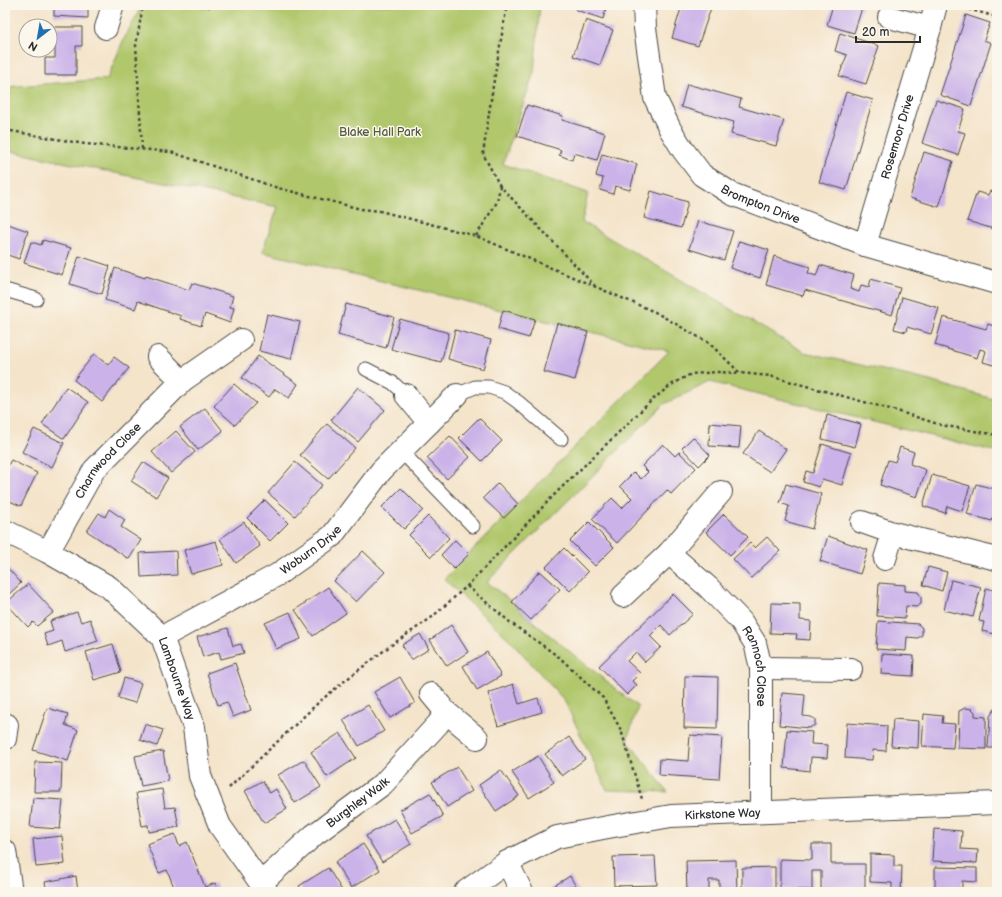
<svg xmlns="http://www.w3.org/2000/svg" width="1002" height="897" font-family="'Balsamiq Sans',sans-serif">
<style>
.green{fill:#b0c76c;stroke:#6e794c}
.building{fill:#cbb3e9}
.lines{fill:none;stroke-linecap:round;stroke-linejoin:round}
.service-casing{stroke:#494743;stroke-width:15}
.minor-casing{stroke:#494743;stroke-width:24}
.tertiary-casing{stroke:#494743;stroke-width:24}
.path{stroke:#494743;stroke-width:2.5;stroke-dasharray:3 3;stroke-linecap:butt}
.service{stroke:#fff;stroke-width:13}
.minor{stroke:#fff;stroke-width:22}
.tertiary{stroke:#fff;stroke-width:22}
.labels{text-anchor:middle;stroke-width:3;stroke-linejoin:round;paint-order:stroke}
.park-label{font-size:12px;fill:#535a3e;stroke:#fbf7ec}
.street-label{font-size:12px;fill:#2b2b2b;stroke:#fbf7ec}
</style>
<rect width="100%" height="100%" fill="#fbf7ec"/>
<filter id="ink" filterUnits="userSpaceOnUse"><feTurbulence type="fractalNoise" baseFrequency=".025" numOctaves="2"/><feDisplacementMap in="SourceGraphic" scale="8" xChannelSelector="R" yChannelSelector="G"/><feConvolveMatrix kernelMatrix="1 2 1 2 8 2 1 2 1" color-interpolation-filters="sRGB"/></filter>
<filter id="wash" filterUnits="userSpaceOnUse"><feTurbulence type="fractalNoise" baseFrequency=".012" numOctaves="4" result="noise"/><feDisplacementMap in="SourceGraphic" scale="16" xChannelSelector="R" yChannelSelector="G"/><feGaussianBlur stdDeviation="0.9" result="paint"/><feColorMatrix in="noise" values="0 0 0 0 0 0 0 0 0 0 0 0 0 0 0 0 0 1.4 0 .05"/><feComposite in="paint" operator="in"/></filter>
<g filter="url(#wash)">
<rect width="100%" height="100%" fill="#f4e4ca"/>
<!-- green -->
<path class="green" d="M 142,5 L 540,5 L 534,72 L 503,164 L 588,193 L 582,222 L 804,352 L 926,380 L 997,400 L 997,452 L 710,382 L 664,404 L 487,582 L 512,602 L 531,620 L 638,707 L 627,740 L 668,792 L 607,790 L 564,700 L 511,641 L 444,579 L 669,351 L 262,252 L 278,207 L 5,150 L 5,87 L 107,79 L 123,41 Z"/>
<g id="blocks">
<!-- building -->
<path class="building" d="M 54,5 L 88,5 L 88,18 L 54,16 Z
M 577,5 L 607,5 L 603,19 L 576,10 Z
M 682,5 L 712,5 L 698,46 L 672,38 Z
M 833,5 L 863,5 L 854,33 L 827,25 Z
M 966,15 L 990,23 L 984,40 L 991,43 L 971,106 L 940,95 Z
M 5,19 L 8,19 L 8,48 L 5,48 Z
M 586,20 L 613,30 L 600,65 L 573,56 Z
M 50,27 L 82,27 L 82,46 L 76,46 L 76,75 L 45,75 L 45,58 L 55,58 L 55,46 L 50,46 Z
M 840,33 L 879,46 L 866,84 L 839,76 L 847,55 L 835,51 Z
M 687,84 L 741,99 L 739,107 L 784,120 L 776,146 L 731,134 L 734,122 L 681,107 Z
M 846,92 L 873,100 L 846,190 L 819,182 Z
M 936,100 L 965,109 L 958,131 L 965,133 L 958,155 L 922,143 Z
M 527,105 L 563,116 L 562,120 L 605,133 L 597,160 L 574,153 L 572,160 L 559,155 L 561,150 L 517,136 Z
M 924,152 L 953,161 L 939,207 L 910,198 Z
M 602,154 L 637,164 L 630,190 L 615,186 L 613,194 L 600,190 L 603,178 L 596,176 Z
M 651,191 L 688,202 L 681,228 L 644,218 Z
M 990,191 L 997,193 L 997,230 L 967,221 L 977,192 L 988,195 Z
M 698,221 L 733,231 L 724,260 L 689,249 Z
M 5,223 L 28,231 L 19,259 L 5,254 Z
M 43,240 L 71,248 L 62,275 L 24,263 L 31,242 L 41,245 Z
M 739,241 L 769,250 L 760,278 L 730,268 Z
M 79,256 L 110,266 L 102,294 L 70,284 Z
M 774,256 L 810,267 L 808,273 L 816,276 L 820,265 L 854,275 L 850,289 L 859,292 L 861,285 L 869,287 L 871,279 L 900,288 L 892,315 L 805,290 L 803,296 L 766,285 Z
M 115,268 L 145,278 L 146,276 L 189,290 L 192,283 L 233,296 L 230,307 L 234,308 L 230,323 L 205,314 L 201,326 L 180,319 L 181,316 L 138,301 L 135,309 L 105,300 Z
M 902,297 L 939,308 L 931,334 L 907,327 L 906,332 L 894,329 Z
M 346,304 L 394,317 L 386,348 L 338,335 Z
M 503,310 L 535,319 L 529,338 L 498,329 Z
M 267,314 L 300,322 L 291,359 L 259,351 Z
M 943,317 L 986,329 L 988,324 L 997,327 L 997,366 L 983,362 L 986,351 L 980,349 L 977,358 L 935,345 Z
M 400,319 L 449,333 L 441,362 L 391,349 Z
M 557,323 L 588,332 L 575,380 L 544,372 Z
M 455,330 L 491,340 L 483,369 L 448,359 Z
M 94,354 L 108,365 L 114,357 L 129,368 L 102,402 L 74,380 Z
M 258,356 L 298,384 L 289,398 L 275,389 L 269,397 L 242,378 Z
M 234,384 L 256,403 L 235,425 L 214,406 Z
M 66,387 L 88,402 L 64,439 L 42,424 Z
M 358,387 L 385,410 L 358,442 L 331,420 Z
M 205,408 L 223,431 L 198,450 L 180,427 Z
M 827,415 L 861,424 L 855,447 L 822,439 Z
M 479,418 L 502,441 L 482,461 L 459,438 Z
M 710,423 L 741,426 L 739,448 L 709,446 Z
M 327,424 L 355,448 L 328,479 L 300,455 Z
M 34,429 L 64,443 L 52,467 L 22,452 Z
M 176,431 L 195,452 L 171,473 L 152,452 Z
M 759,431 L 786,449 L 770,472 L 743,454 Z
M 450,436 L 470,457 L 447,479 L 427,458 Z
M 693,437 L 710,455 L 699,466 L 682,448 Z
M 663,444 L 675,456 L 679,452 L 696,468 L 671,494 L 667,490 L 617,543 L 592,519 L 612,498 L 622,508 L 632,498 L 620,486 L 634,472 L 641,479 L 648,472 L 642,466 Z
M 822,444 L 851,453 L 842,485 L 822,479 L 819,487 L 803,482 L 806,471 L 813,473 Z
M 900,447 L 914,452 L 910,464 L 926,470 L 917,497 L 880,485 L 888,460 L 895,462 Z
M 11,460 L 37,473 L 21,506 L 5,499 L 5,471 Z
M 143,462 L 168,478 L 156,497 L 131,481 Z
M 295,462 L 322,485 L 295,516 L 268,493 Z
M 932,475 L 970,486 L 962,511 L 947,506 L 945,513 L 923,506 Z
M 498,483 L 518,504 L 504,518 L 483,498 Z
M 786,484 L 821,494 L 812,529 L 785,521 L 789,506 L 780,503 Z
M 976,484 L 995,489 L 997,485 L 997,514 L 994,513 L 992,521 L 967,514 Z
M 401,488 L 423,510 L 404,529 L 382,507 Z
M 265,500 L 288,523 L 270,541 L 247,518 Z
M 109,509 L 125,520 L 121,527 L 141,540 L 129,559 L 87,531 L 99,513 L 105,517 Z
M 724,514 L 748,537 L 730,555 L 706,532 Z
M 428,516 L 449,538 L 431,557 L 409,535 Z
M 244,522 L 260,546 L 236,563 L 220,539 Z
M 589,522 L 614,547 L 595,566 L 570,541 Z
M 828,536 L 868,550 L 860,574 L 820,561 Z
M 767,537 L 780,551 L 751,578 L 733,559 L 750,543 L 755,548 Z
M 455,540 L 469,554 L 454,569 L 441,555 Z
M 216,541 L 223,565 L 191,574 L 184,550 Z
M 564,548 L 588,572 L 570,591 L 546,567 Z
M 176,551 L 177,575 L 141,577 L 140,553 Z
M 363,551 L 385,572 L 356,602 L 334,581 Z
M 5,565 L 21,583 L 8,595 L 5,591 Z
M 928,567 L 947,572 L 942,591 L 923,585 Z
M 540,571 L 560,589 L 531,620 L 512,602 Z
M 951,580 L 981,587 L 973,617 L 944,610 Z
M 879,583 L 905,585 L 905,591 L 918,592 L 921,597 L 921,604 L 916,607 L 906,606 L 905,618 L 877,616 Z
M 28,584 L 54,612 L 37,626 L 33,622 L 28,627 L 6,603 Z
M 328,587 L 346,613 L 313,636 L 295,610 Z
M 986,588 L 997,591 L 997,625 L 995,634 L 982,631 L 984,622 L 979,621 Z
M 673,594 L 693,614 L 670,635 L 661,625 L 650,636 L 661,647 L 645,662 L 636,652 L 627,661 L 640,673 L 632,681 L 637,685 L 627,695 L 599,666 Z
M 771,603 L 800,604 L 800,620 L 811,621 L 810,640 L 796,639 L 797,634 L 770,633 Z
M 77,612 L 81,622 L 90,619 L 98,641 L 65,652 L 62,641 L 48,646 L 44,634 L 53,631 L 50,621 Z
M 290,612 L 301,639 L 276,649 L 265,623 Z
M 878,621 L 918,624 L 922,628 L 922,635 L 918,638 L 907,637 L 906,651 L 876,649 Z
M 451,625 L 468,652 L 447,666 L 430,640 Z
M 228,628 L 233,646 L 241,644 L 244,653 L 221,659 L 219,652 L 203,657 L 197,637 Z
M 420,634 L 429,649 L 411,660 L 402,645 Z
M 113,644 L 121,672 L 94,680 L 86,652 Z
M 487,652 L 501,676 L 477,690 L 463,666 Z
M 882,654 L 914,656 L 913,676 L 881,674 Z
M 235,663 L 251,710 L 233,717 L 227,702 L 218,705 L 207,673 Z
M 685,676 L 718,677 L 717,729 L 684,728 Z
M 400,677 L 415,703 L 390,718 L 374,692 Z
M 124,678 L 141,683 L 135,703 L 118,698 Z
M 513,684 L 519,704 L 538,698 L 542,712 L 498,726 L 488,693 Z
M 782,693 L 805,695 L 803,716 L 811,717 L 815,719 L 815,725 L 809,728 L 779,725 Z
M 368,705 L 384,731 L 359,746 L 343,720 Z
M 47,708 L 68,714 L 65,725 L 78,730 L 68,761 L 33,750 Z
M 965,708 L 972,709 L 975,712 L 975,716 L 986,717 L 986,749 L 958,748 L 959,711 Z
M 995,709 L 997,709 L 997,748 L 988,748 L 990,716 Z
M 924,714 L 943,716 L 942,723 L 955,724 L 953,748 L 922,746 Z
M 893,719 L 919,721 L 918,748 L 891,746 Z
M 847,723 L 887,726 L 886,751 L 873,750 L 872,760 L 845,758 Z
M 145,724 L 163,730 L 157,746 L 140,740 Z
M 787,730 L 812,732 L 811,744 L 828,745 L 827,758 L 811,757 L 810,771 L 784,768 Z
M 340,733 L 356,758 L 327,777 L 311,752 Z
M 690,735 L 722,737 L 719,779 L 659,775 L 660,759 L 688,761 Z
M 569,737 L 585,759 L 562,776 L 545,754 Z
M 163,751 L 168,781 L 141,786 L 135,756 Z
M 538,756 L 554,782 L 529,798 L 512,772 Z
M 304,760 L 321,787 L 295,803 L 278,775 Z
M 35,762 L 62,763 L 61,792 L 34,792 Z
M 457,767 L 472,791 L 447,807 L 432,782 Z
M 501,770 L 519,796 L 496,811 L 479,785 Z
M 262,781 L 270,793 L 276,789 L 287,809 L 264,823 L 245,791 Z
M 162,789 L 165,808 L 175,807 L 179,827 L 149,832 L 148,825 L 142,826 L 136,793 Z
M 430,793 L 443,816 L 412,833 L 400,810 Z
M 33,798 L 63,800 L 60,829 L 30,827 Z
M 395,819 L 411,844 L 382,862 L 366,836 Z
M 934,829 L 962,831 L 961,849 L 978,850 L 977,863 L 932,861 Z
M 175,834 L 179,846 L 187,842 L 205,887 L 215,883 L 219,892 L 176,892 L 167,870 L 159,873 L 147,844 Z
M 62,836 L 65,864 L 36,867 L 33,839 Z
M 363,844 L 380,870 L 351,888 L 335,862 Z
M 812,844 L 831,844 L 831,864 L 865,864 L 865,892 L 841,892 L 841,891 L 821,890 L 821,871 L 812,871 L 812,890 L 780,889 L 780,859 L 812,860 Z
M 870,854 L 894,855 L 894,866 L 902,866 L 901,892 L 892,892 L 892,883 L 870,882 Z
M 655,856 L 657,885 L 614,886 L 613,857 Z
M 736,860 L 737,892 L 719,892 L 719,880 L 709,880 L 709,892 L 687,892 L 686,861 Z
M 775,867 L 775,891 L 742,891 L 742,868 Z
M 935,867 L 977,868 L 977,882 L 962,881 L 962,892 L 935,892 Z
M 328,868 L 343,892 L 303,892 L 299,886 Z
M 76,876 L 78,892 L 47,892 L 45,882 Z
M 570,876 L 579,892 L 551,892 L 549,889 Z"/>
</g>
</g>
<g filter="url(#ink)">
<use href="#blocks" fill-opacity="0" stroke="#494743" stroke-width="1"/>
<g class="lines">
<!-- service casing -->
<g class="service-casing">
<path id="service" d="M 5,290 L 36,299
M 366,369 L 393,383 L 406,395
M 457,395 L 475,387 L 489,387 L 504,392 L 518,402 L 561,439
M 401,451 L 473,526"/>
</g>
<!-- minor casing -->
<g class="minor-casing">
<g id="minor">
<path id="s1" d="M 644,5 L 645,28 L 655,98 L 670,129 L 683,150 L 702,175 L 732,194 L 865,245 L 993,282 L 997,283"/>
<path d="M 889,17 L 930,28"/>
<path d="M 106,28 L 113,5"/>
<path id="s2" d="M 865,245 L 930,28 L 936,5"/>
<path d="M 158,357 L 182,381"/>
<path d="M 406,395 L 429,423"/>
<path d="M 862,522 L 893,533 L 997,559"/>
<path id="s3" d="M 5,531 L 48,552 L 109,587 L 162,637 L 194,727 L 200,776 L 220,826 L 267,892"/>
<path id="s4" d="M 48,552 L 94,470 L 182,381 L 241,340"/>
<path id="s5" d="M 669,553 L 708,587 L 741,621 L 755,643 L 761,668 L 761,812"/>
<path d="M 885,559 L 893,533"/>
<path d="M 623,596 L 669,553 L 721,492"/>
<path id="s6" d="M 162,637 L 277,575 L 332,536 L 381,471 L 457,395"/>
<path d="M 761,668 L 851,669"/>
<path d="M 431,694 L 446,712 L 477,738"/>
<path d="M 5,739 L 7,725"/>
<path d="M 5,851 L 11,892"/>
<path d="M 507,862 L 522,892"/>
<path id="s7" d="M 261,883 L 314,835 L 383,784 L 438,724 L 446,712"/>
</g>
</g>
<!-- tertiary casing -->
<g class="tertiary-casing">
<g id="tertiary">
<path id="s8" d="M 465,892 L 507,862 L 557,837 L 608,827 L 671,816 L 997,803"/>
</g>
</g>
<!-- path -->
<path class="path" d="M 189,5 L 211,7 L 224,5
M 957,6 L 997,17
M 5,130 L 85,144 L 171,152 L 278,188 L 361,209 L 380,211 L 476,236 L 655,312 L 709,343 L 740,373 L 770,376 L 897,411 L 941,425 L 997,435
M 142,149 L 136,45 L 143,5
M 500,186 L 483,154 L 493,86 L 507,5
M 476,236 L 497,202 L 500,186 L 595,286
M 467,586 L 511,623 L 559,657 L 603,698 L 621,730 L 642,799
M 229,788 L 276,743 L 319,702 L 347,679 L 390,646 L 431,618 L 467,586 L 558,491 L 651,401 L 671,385 L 691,374 L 717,372 L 740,373"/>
<!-- service -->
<use href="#service" class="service"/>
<!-- minor -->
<use href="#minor" class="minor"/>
<!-- tertiary -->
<use href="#tertiary" class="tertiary"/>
</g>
</g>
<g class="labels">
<!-- park labels -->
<g class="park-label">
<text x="380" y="136">Blake Hall Park</text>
</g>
<!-- street labels -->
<g class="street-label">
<text dy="4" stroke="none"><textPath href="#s2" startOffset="113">Rosemoor Drive</textPath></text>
<text dy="4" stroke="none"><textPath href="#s1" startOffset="250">Brompton Drive</textPath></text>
<text dy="4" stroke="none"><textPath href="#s4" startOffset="110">Charnwood Close</textPath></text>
<text dy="4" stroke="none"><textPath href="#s6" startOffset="173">Woburn Drive</textPath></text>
<text dy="4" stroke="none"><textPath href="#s5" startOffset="148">Rannoch Close</textPath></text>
<text dy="4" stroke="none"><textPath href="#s3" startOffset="235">Lambourne Way</textPath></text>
<text dy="4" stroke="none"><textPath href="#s7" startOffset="126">Burghley Walk</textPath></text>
<text dy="4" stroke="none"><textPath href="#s8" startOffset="275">Kirkstone Way</textPath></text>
</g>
</g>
<!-- margin -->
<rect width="1002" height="897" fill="none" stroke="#fbf7ec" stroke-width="20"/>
<!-- north arrow -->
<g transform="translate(38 38) rotate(211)"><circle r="19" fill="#fbf7ec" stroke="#a8a59f"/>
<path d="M0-3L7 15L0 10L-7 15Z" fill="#1f6fb2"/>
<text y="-6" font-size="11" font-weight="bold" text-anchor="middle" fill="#2b2b2b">N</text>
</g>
<!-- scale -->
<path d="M856 36v6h64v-6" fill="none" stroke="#2b2b2b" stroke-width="2"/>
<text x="862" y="36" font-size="12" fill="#2b2b2b" stroke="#fbf7ec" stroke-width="3" paint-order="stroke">20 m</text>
</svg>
